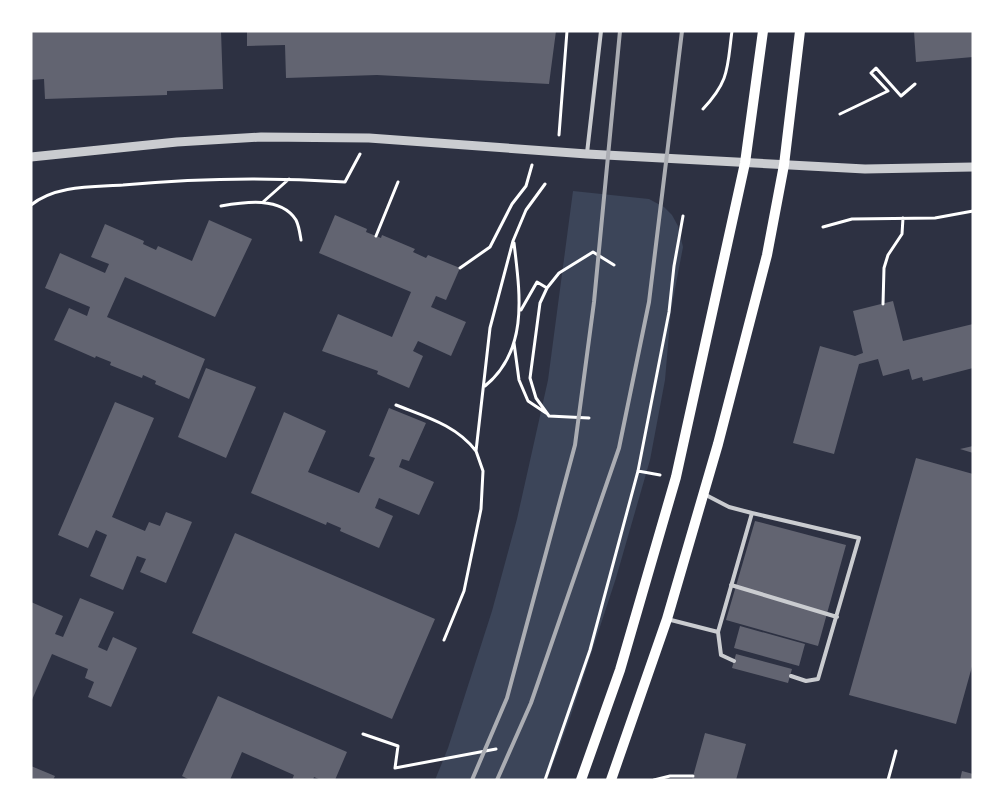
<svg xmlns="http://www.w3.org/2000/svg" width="1004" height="811" font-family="'DM Sans',sans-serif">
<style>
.green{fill:#3c4559}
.building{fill:#626471}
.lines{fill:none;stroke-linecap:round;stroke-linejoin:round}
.path{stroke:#fff;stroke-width:3}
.service{stroke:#caccd0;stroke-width:4}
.tertiary{stroke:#caccd0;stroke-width:9}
.secondary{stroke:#fff;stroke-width:10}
.rail{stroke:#abadb3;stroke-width:4}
</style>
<rect width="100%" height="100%" fill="#2d3142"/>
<!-- green -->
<path class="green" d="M 573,191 L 649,199 L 664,207 L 672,215 L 678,226 L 683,247 L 671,310 L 665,380 L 650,460 L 616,578 L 570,718 L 547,780 L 435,780 L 448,748 L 492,611 L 517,519 L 548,380 Z"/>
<!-- building -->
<path class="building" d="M 31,31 L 221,31 L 223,89 L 167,91 L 167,95 L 45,99 L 44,79 L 31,80 Z
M 247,31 L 556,31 L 549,84 L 377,75 L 286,78 L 285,45 L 247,46 Z
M 914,31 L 973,31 L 973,57 L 916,62 Z
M 335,215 L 367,229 L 366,232 L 381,238 L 382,235 L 415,249 L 413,252 L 426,258 L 428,255 L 460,268 L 446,300 L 436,296 L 431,307 L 466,322 L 451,356 L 418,341 L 413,351 L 423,356 L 409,388 L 377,374 L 378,371 L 322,351 L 338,314 L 392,337 L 411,292 L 319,253 Z
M 209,220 L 252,239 L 215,317 L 125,277 L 107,317 L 205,359 L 189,399 L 155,384 L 156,381 L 143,375 L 142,378 L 110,365 L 111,362 L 96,356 L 95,358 L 54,340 L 69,308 L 87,316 L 90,307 L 45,288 L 60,253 L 105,273 L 109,264 L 91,257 L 105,224 L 144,241 L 143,244 L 156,250 L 158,246 L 192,261 Z
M 893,301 L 903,341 L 973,324 L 973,368 L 923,381 L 922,377 L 912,380 L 909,369 L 883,376 L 878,359 L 859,364 L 834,454 L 793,443 L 820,346 L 855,356 L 863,353 L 853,311 Z
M 206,368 L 256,387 L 226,458 L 178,437 Z
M 115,402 L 154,418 L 112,517 L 145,531 L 149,522 L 160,526 L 166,512 L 192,522 L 166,583 L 140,572 L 146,559 L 137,556 L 123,590 L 90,576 L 107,535 L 96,530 L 88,548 L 58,535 Z
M 389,408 L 426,423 L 409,461 L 402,459 L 399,467 L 434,482 L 419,515 L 379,498 L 375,508 L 393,516 L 379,548 L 340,531 L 341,528 L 327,522 L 326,525 L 251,493 L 284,412 L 326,431 L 308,472 L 359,493 L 375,458 L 369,456 Z
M 973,446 L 973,453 L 960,449 Z
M 916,458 L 973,474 L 973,663 L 956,724 L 849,695 Z
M 755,521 L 846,545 L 818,646 L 726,620 Z
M 235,533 L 435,619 L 392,719 L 192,633 Z
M 80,598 L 114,612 L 98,647 L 107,651 L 113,637 L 137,648 L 111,707 L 88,697 L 94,682 L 85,678 L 88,669 L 52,654 L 31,702 L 31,602 L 63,616 L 55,634 L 63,637 Z
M 740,626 L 805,644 L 799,666 L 734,648 Z
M 736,654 L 792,669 L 788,683 L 732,668 Z
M 218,696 L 347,752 L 335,780 L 321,780 L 314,777 L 313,780 L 292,780 L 294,775 L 242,752 L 230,780 L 190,780 L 182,776 Z
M 705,733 L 746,744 L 736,780 L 692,780 Z
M 31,766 L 55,776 L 53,780 L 31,780 Z
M 962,771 L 973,774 L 973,780 L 960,780 Z"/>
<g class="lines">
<!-- path -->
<path class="path" d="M 703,109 C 730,80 727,68 732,31
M 840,114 L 888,91 L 871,73 L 876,68 L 901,96 L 915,84
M 559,135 L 567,31
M 263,202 L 289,179
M 31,205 C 56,185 93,187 123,185 C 197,178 270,177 345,182 L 360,154
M 221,206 C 244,202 281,196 296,220 C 299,226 300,234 301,240
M 823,227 L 852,219 L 935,218 L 973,211
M 376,236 L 398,182
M 460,268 L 490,247 L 512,204 L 526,186 L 532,165
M 883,304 L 884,268 L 888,255 L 902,234 L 903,218
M 521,310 L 537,282 L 547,288
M 514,343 L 519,380 L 528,401 L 546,413
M 485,386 C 529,350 520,294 514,243
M 396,405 C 426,417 456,425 476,451
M 589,418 L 549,416 L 536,398 L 530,378 L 540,303 L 547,288 L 559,273 L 593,252 L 614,265
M 638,471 L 660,475
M 444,640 L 464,591 L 481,509 L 483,471 L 476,451 L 490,328 L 513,241 L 526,210 L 545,184
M 363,734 L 398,746 L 395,768 L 496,749
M 545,780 L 590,650 L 638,471 L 669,312 L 674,266 L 683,216
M 654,780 L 670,776 L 693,776
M 888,780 L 896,751"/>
<!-- service -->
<path class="service" d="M 587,153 L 601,31
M 752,513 L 859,538 L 818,679 L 806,681 L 791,676
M 731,585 L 837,617
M 667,619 L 718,632 L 752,513 L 729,507 L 704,494
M 718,632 L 721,655 L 734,661"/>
<!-- tertiary -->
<path class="tertiary" d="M 31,157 L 177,142 L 261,137 L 369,138 L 587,154 L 865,169 L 973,167"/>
<!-- secondary -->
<path class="secondary" d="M 581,780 L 620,670 L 676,477 L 745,163 L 763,31
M 611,780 L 667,619 L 718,444 L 767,255 L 784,165 L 800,31"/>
<!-- rail -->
<path class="rail" d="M 472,780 L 507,698 L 575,445 L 594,302 L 620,31
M 497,780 L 531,703 L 619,448 L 649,302 L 682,31"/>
</g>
<!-- border -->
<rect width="1004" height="811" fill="none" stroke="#ffffff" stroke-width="65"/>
</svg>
